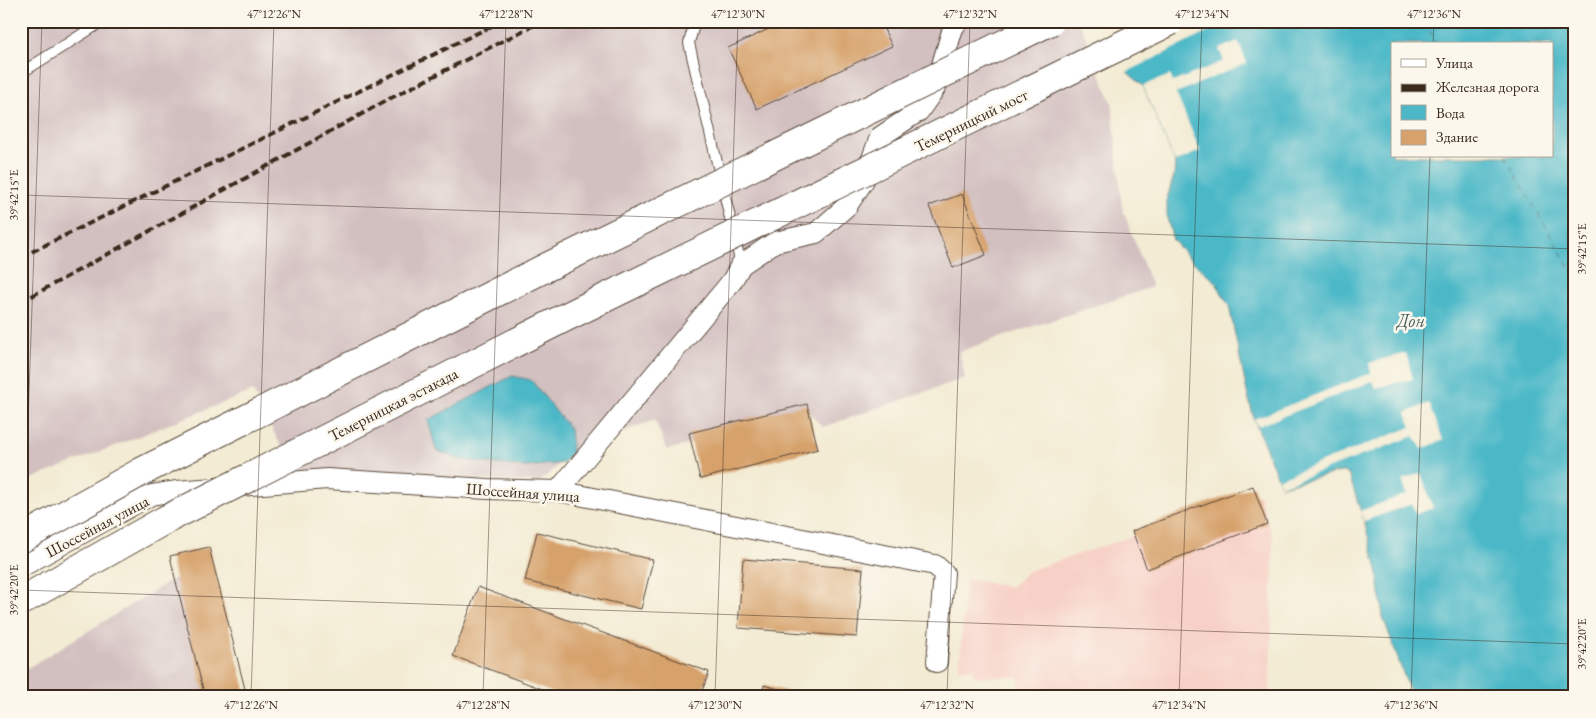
<svg xmlns="http://www.w3.org/2000/svg" width="1596" height="718" font-family="'EB Garamond',serif">
<style>
.built{fill:#f7d1c7}
.industrial{fill:#d2bfc0}
.water{fill:#4cb8c7;stroke:#447172;fill-rule:evenodd}
.pier{fill:#f3ebd3}
.lines{fill:none;stroke-linecap:round;stroke-linejoin:round}
.ferry{stroke:#415c59;stroke-width:1;stroke-dasharray:6 5;stroke-linecap:butt}
.building{fill:#d6a16b}
.service-casing{stroke:#574739;stroke-width:12}
.minor-casing{stroke:#574739;stroke-width:22}
.service{stroke:#fff;stroke-width:10}
.minor{stroke:#fff;stroke-width:20}
.rail{stroke:#3b2a1e;stroke-width:4;stroke-dasharray:8 4;stroke-linecap:butt}
.primary-bridge-casing{stroke:#574739;stroke-width:30;stroke-linecap:butt}
.primary-bridge{stroke:#fff;stroke-width:28}
.ticks{fill:none;stroke:#3b2a1e;stroke-width:1;stroke-opacity:0.45}
.labels{text-anchor:middle;stroke-width:5;stroke-linejoin:round;paint-order:stroke}
.street-label{font-size:16px;fill:#3b2a1e;stroke:#fbf7ec}
.water-label{font-size:18px;font-style:italic;fill:#415c59;stroke:#fbf7ec}
.neatline{fill:none;stroke:#3b2a1e;stroke-width:2}
.ticks-label{font-size:12px;text-anchor:middle;fill:#3b2a1e}
</style>
<rect width="100%" height="100%" fill="#fbf7ec"/>
<filter id="ink" filterUnits="userSpaceOnUse"><feTurbulence type="fractalNoise" baseFrequency=".02" numOctaves="2"/><feDisplacementMap in="SourceGraphic" scale="10" xChannelSelector="R" yChannelSelector="G"/><feConvolveMatrix kernelMatrix="1 2 1 2 8 2 1 2 1" color-interpolation-filters="sRGB"/></filter>
<filter id="wash" filterUnits="userSpaceOnUse"><feTurbulence type="fractalNoise" baseFrequency=".0096" numOctaves="4" result="noise"/><feDisplacementMap in="SourceGraphic" scale="20" xChannelSelector="R" yChannelSelector="G"/><feGaussianBlur stdDeviation="1.12" result="paint"/><feColorMatrix in="noise" values="0 0 0 0 0 0 0 0 0 0 0 0 0 0 0 0 0 1.4 0 .05"/><feComposite in="paint" operator="in"/></filter>
<g filter="url(#wash)">
<rect width="100%" height="100%" fill="#f3ebd3"/>
<!-- built -->
<path class="built" d="M 1259,494 L 1273,538 L 1270,697 L 1022,697 L 1018,677 L 974,676 L 973,669 L 959,669 L 966,579 L 1011,587 L 1028,571 Z"/>
<!-- industrial -->
<path class="industrial" d="M 21,21 L 1079,21 L 1112,103 L 1122,208 L 1152,287 L 992,340 L 959,352 L 965,378 L 823,427 L 809,413 L 667,450 L 655,420 L 579,447 L 539,482 L 295,474 L 253,391 L 21,483 Z
M 175,578 L 209,697 L 21,697 L 21,672 Z"/>
<!-- water -->
<path class="water" d="M 1096,21 L 1575,21 L 1575,697 L 1412,697 L 1407,684 L 1383,617 L 1377,569 L 1364,521 L 1349,475 L 1346,472 L 1340,472 L 1281,486 L 1254,419 L 1247,392 L 1229,306 L 1215,281 L 1190,259 L 1173,240 L 1167,218 L 1167,198 L 1174,176 L 1175,162 L 1143,86 L 1116,62 ZM 1392,44 L 1552,44 L 1552,156 L 1392,156 Z
M 512,376 L 531,380 L 570,429 L 572,451 L 563,463 L 526,467 L 459,460 L 436,450 L 428,420 Z"/>
<!-- pier -->
<path class="pier" d="M 1094,21 L 1230,21 L 1125,73 L 1114,63 Z
M 1238,41 L 1247,63 L 1176,93 L 1200,151 L 1175,162 L 1143,86 L 1170,75 L 1173,82 L 1224,61 L 1219,49 Z
M 1406,353 L 1413,379 L 1376,388 L 1373,381 L 1258,426 L 1254,419 L 1371,373 L 1369,363 Z
M 1429,403 L 1443,440 L 1422,449 L 1414,436 L 1281,486 L 1278,479 L 1411,427 L 1406,413 Z
M 1421,473 L 1433,508 L 1416,514 L 1412,504 L 1364,521 L 1360,511 L 1407,494 L 1402,480 Z"/>
<g class="lines">
<!-- ferry -->
<path class="ferry" d="M 1424,21 L 1437,44
M 1505,156 L 1575,277"/>
</g>
<g id="blocks">
<!-- building -->
<path class="building" d="M 786,21 L 880,21 L 892,46 L 757,109 L 728,48 Z
M 962,194 L 986,255 L 953,268 L 929,206 Z
M 807,404 L 818,449 L 700,479 L 689,433 Z
M 1253,486 L 1267,524 L 1147,569 L 1132,531 Z
M 537,532 L 653,560 L 641,609 L 525,581 Z
M 209,547 L 247,697 L 205,697 L 175,578 L 170,556 Z
M 743,559 L 863,569 L 857,637 L 738,628 Z
M 478,587 L 709,672 L 700,697 L 564,697 L 453,656 Z
M 764,685 L 802,696 L 802,697 L 761,697 Z"/>
</g>
</g>
<g filter="url(#ink)">
<use href="#blocks" fill-opacity="0" stroke="#574739" stroke-width="1"/>
<g class="lines">
<!-- service casing -->
<g class="service-casing">
<path id="service" d="M 695,21 L 689,43 L 741,265
M 21,73 L 103,21"/>
</g>
<!-- minor casing -->
<g class="minor-casing">
<path id="minor" d="M 558,491 L 732,281 L 741,265 L 775,242 L 816,233 L 847,206 L 864,180 L 880,137 L 919,111 L 935,88 L 953,28 L 958,21
M 21,567 L 151,495 L 176,491 L 327,479 L 488,489 L 558,491 L 935,565 L 944,573 L 937,662"/>
</g>
<!-- service -->
<use href="#service" class="service"/>
<!-- minor -->
<use href="#minor" class="minor"/>
<!-- rail -->
<path class="rail" d="M 21,257 L 502,21
M 21,302 L 389,99 L 542,21"/>
<!-- primary-bridge casing -->
<g class="primary-bridge-casing">
<path id="primary-bridge" d="M 21,539 L 141,472 L 543,269 L 1051,21
M 21,601 L 165,520 L 240,482 L 566,317 L 1171,21"/>
</g>
<!-- primary-bridge -->
<use href="#primary-bridge" class="primary-bridge"/>
</g>
</g>
<!-- ticks -->
<path class="ticks" d="M 1433,44 L 1434,21M 21,195 L 1575,249M 21,590 L 1575,644M 21,623 L 42,21M 251,697 L 274,21M 483,697 L 506,21M 715,697 L 738,21M 947,697 L 970,21M 1179,697 L 1202,21M 1411,697 L 1430,156"/>
<g class="labels">
<!-- street labels -->
<g class="street-label">
<text transform="translate(971 120) rotate(-26)" y="6">Темерницкий мост</text>
<text transform="translate(393 404) rotate(-27)" y="6">Темерницкая эстакада</text>
<text transform="translate(523 492) rotate(4)" y="6">Шоссейная улица</text>
<text transform="translate(97 526) rotate(-28)" y="6">Шоссейная улица</text>
</g>
<!-- water labels -->
<g class="water-label">
<text x="1411" y="327">Дон</text>
</g>
</g>
<!-- margin -->
<rect width="1596" height="718" fill="none" stroke="#fbf7ec" stroke-width="55"/>
<!-- legend -->
<rect x="1391" y="42" width="162" height="115" fill="#fbf7ec" stroke="#aea59a"/>
<rect x="1401" y="59" width="25" height="8" fill="#ffffff" stroke="#aea59a"/>
<text x="1436" y="68" font-size="15" fill="#3b2a1e">Улица</text>
<rect x="1401" y="84" width="25" height="8" fill="#3b2a1e" stroke="#aea59a"/>
<text x="1436" y="92" font-size="15" fill="#3b2a1e">Железная дорога</text>
<rect x="1401" y="105" width="25" height="15" fill="#4cb8c7" stroke="#aea59a"/>
<text x="1436" y="118" font-size="15" fill="#3b2a1e">Вода</text>
<rect x="1401" y="130" width="25" height="15" fill="#d6a16b" stroke="#aea59a"/>
<text x="1436" y="142" font-size="15" fill="#3b2a1e">Здание</text>
<rect x="28" y="28" width="1540" height="662" class="neatline"/>
<g class="ticks-label">
<text x="274" y="18">47°12'26"N</text>
<text x="506" y="18">47°12'28"N</text>
<text x="738" y="18">47°12'30"N</text>
<text x="970" y="18">47°12'32"N</text>
<text x="1202" y="18">47°12'34"N</text>
<text x="1434" y="18">47°12'36"N</text>
<text transform="translate(14 195) rotate(-90)" y="4">39°42'15"E</text>
<text transform="translate(1582 249) rotate(-90)" y="4">39°42'15"E</text>
<text transform="translate(14 590) rotate(-90)" y="4">39°42'20"E</text>
<text transform="translate(1582 644) rotate(-90)" y="4">39°42'20"E</text>
<text x="251" y="709">47°12'26"N</text>
<text x="483" y="709">47°12'28"N</text>
<text x="715" y="709">47°12'30"N</text>
<text x="947" y="709">47°12'32"N</text>
<text x="1179" y="709">47°12'34"N</text>
<text x="1411" y="709">47°12'36"N</text>
</g>
</svg>
